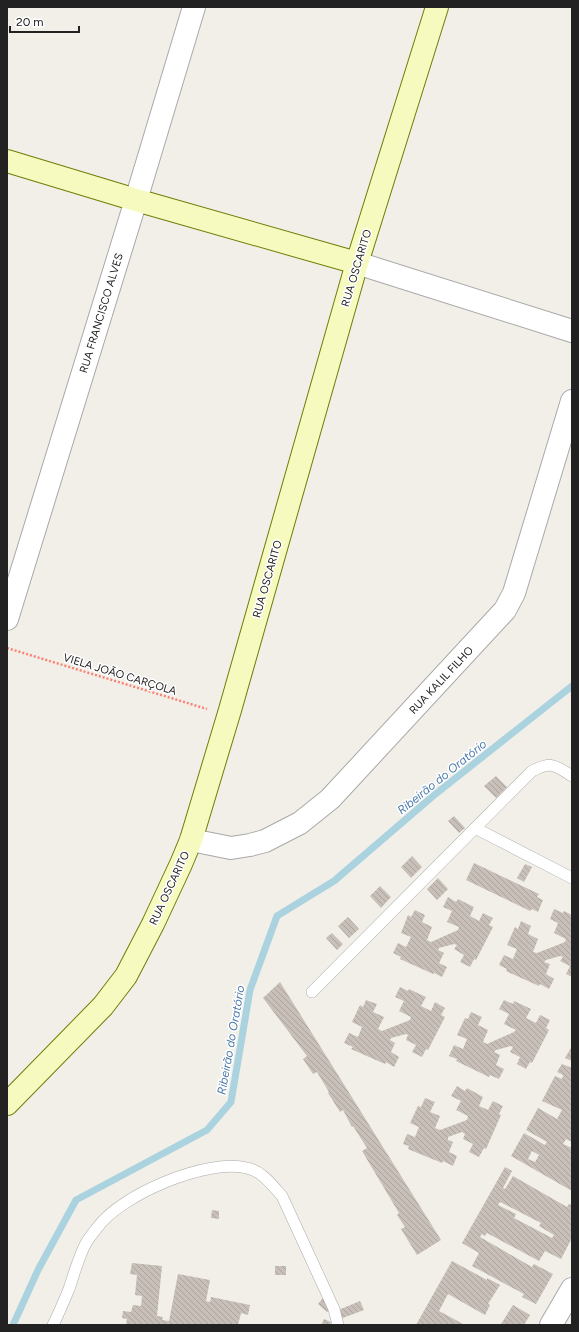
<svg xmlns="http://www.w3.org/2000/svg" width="579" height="1332" font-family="Figtree,sans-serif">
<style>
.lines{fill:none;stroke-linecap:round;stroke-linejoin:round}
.stream{stroke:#aad3df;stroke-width:7}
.building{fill:url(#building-back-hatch);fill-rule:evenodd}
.lane-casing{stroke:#a9a9a9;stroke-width:12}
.street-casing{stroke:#a9a9a9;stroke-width:24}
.secondary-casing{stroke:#707d05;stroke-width:24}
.path{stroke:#fa8072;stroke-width:2.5;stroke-dasharray:2 2;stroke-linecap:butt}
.lane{stroke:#fff;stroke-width:11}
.street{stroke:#fff;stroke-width:22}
.secondary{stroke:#f7fabf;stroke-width:22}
.labels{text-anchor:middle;stroke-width:3;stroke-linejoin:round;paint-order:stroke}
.street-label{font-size:11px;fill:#222;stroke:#fff}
.water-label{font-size:12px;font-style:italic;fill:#4a7aab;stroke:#fff}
</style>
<defs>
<pattern id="building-back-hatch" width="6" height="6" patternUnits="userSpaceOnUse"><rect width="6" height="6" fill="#c7bfb8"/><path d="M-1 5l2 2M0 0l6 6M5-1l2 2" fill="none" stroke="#aba49e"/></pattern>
</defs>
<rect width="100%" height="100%" fill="#f2efe9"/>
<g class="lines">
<!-- stream -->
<path class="stream" d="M 13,1325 L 38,1270 L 76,1200 L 207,1130 L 231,1102 L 250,990 L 277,916 L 334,881 L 433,796 L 572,686"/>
</g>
<!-- building -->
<path class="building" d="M 496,776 L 507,787 L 496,798 L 484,786 Z
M 454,816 L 465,828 L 459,833 L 448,821 Z
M 412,856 L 422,867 L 411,878 L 401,867 Z
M 474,863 L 539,894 L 537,897 L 543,900 L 538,912 L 532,909 L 530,911 L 466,880 Z
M 525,864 L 532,867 L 524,882 L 517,878 Z
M 438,878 L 448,889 L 437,900 L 427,889 Z
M 380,886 L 391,897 L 381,908 L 370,896 Z
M 448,897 L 456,902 L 458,899 L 474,907 L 470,916 L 479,921 L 483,913 L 493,918 L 489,925 L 493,927 L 476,960 L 474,959 L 470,967 L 460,962 L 464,955 L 454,949 L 457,945 L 454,944 L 439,948 L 438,950 L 444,953 L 439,963 L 447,967 L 442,977 L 434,973 L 433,974 L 400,959 L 401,957 L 393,953 L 398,943 L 406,947 L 411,937 L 401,933 L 408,915 L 411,917 L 415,910 L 425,915 L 422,922 L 432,927 L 427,940 L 431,942 L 458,930 L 459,927 L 447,922 L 452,911 L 443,907 Z
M 554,909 L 563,913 L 564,911 L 572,915 L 572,977 L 566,974 L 570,966 L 560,961 L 563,957 L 560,956 L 546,960 L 544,962 L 550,964 L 546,974 L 554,979 L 549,989 L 540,984 L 539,986 L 506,971 L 507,969 L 499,965 L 504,955 L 513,959 L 517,949 L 507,945 L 515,927 L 518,929 L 521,921 L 531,926 L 528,934 L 538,939 L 533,952 L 537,953 L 565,942 L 566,939 L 554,933 L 558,923 L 550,919 Z
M 348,917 L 359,929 L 349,938 L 338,926 Z
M 332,933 L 343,944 L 337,950 L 326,938 Z
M 280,982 L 441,1240 L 417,1255 L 401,1229 L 405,1227 L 397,1215 L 399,1213 L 362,1151 L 367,1148 L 353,1126 L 352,1127 L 343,1110 L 340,1112 L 328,1093 L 329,1092 L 317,1072 L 313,1074 L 303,1059 L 307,1056 L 263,998 Z
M 400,987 L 408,991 L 409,989 L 426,997 L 421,1006 L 431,1011 L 435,1002 L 445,1008 L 441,1015 L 445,1017 L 428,1050 L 426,1049 L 422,1057 L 412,1052 L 416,1045 L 406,1040 L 408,1035 L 406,1034 L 391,1038 L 390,1040 L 395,1043 L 391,1052 L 399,1057 L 394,1067 L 386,1062 L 385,1064 L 351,1049 L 353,1047 L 344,1043 L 349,1033 L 358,1037 L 362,1027 L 352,1022 L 360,1005 L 363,1007 L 366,1000 L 377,1004 L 373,1012 L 384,1017 L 378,1029 L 382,1031 L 410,1020 L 411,1017 L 399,1011 L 404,1001 L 395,997 Z
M 504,1000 L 513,1004 L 514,1001 L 531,1009 L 526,1018 L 536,1023 L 540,1015 L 550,1020 L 546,1028 L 549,1030 L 532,1063 L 530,1062 L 526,1069 L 517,1064 L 520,1057 L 510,1052 L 513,1047 L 511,1046 L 496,1050 L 494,1052 L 500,1055 L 496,1065 L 504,1069 L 499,1079 L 490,1075 L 489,1077 L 456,1061 L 457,1059 L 449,1056 L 454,1045 L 463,1049 L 467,1039 L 457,1035 L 465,1018 L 468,1019 L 471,1012 L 482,1017 L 478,1025 L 488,1030 L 483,1042 L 487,1044 L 514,1032 L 516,1030 L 504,1024 L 509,1014 L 499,1009 Z
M 572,1046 L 572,1061 L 565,1058 Z
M 562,1064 L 572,1068 L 572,1142 L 566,1139 L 563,1144 L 572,1148 L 572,1191 L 511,1156 L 524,1133 L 545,1145 L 547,1142 L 526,1130 L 538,1108 L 557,1119 L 562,1110 L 542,1101 L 555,1076 L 562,1079 L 563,1075 L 557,1072 ZM 532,1151 L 539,1155 L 535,1162 L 528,1159 Z
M 457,1086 L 465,1091 L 467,1088 L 483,1097 L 479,1106 L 488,1110 L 493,1101 L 503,1106 L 499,1114 L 501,1115 L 486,1149 L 484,1148 L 479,1157 L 469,1152 L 473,1144 L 463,1139 L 465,1134 L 462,1132 L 448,1137 L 448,1140 L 453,1142 L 449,1152 L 457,1156 L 453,1166 L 443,1161 L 442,1163 L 408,1149 L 409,1146 L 403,1144 L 407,1134 L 415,1137 L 419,1127 L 410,1123 L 418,1106 L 421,1107 L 425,1098 L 435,1102 L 430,1112 L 440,1116 L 435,1128 L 440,1130 L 467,1120 L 468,1116 L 456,1110 L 461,1101 L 451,1096 Z
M 505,1167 L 512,1171 L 503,1188 L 505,1189 L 513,1176 L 567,1207 L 569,1204 L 572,1205 L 572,1238 L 561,1259 L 545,1251 L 539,1261 L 487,1233 L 485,1236 L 482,1234 L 480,1237 L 532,1267 L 534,1264 L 553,1274 L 536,1304 L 522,1297 L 524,1294 L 472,1266 L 479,1253 L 462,1243 ZM 500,1202 L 541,1223 L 539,1226 L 554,1235 L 552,1238 L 514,1218 L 516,1214 L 498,1205 Z
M 212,1210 L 219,1211 L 219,1219 L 211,1218 Z
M 452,1261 L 487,1280 L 487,1278 L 500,1285 L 488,1304 L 490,1305 L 485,1315 L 448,1294 L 439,1311 L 465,1325 L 416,1325 Z
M 132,1263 L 162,1266 L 157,1316 L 163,1317 L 162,1320 L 169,1321 L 178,1274 L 210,1280 L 206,1301 L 210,1302 L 211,1297 L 250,1305 L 248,1315 L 241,1313 L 238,1325 L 126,1325 L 127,1319 L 122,1318 L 123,1311 L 131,1312 L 133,1305 L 141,1306 L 142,1296 L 135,1295 L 137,1275 L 130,1274 Z
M 275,1266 L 286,1266 L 286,1275 L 275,1275 Z
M 323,1298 L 332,1307 L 327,1312 L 318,1304 Z
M 360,1301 L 364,1310 L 340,1319 L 336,1311 Z
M 513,1305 L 530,1315 L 524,1325 L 501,1324 Z
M 324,1319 L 331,1322 L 330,1325 L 321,1325 Z"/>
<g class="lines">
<!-- lane casing -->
<g class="lane-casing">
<path id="lane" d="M 475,828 L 572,878
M 312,992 L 532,771 C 552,761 554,765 572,776
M 53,1325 C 59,1313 64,1301 69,1289 C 74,1274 79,1256 86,1243 C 89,1238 93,1233 97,1228 C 120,1195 207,1158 247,1168 C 262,1171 272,1185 282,1196 L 334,1309 L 338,1325"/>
</g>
<!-- street casing -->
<g class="street-casing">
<path id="street" d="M 357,263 L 572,331
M 7,619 L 136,200 L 194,7
M 191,840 L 231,848 L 250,845 L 265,841 L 300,823 L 330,799 L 505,610 L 514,593 L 572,401
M 551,1325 L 572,1289"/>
</g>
<!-- secondary casing -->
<g class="secondary-casing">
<path id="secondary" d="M 7,161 L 136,200 L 357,263
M 7,1104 L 103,1006 L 126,976 L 153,924 L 181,864 L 191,840 L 230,710 L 357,263 L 437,7"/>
</g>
<!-- path -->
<path class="path" d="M 7,648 L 207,709"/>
<!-- lane -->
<use href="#lane" class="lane"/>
<!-- street -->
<use href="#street" class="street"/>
<!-- secondary -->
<use href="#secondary" class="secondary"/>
</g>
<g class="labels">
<!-- street labels -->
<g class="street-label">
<text transform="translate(356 268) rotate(-73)" y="4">RUA OSCARITO</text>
<text transform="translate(101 313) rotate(-73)" y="4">RUA FRANCISCO ALVES</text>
<text transform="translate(267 579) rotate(-74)" y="4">RUA OSCARITO</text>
<text transform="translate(120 674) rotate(17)" y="4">VIELA JOÃO CARÇOLA</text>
<text transform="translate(441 680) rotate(-47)" y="4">RUA KALIL FILHO</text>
<text transform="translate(169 888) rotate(-65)" y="4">RUA OSCARITO</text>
</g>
<!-- water labels -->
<g class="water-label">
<text transform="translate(442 777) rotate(-39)" y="4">Ribeirão do Oratório</text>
<text transform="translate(231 1040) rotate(-80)" y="4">Ribeirão do Oratório</text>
</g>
</g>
<!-- border -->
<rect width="579" height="1332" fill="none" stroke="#222222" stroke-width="16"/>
<!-- scale -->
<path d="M10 26v6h69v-6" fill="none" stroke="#222222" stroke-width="2"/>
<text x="16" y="26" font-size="12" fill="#222222" stroke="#ffffff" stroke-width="3" paint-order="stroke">20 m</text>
</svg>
